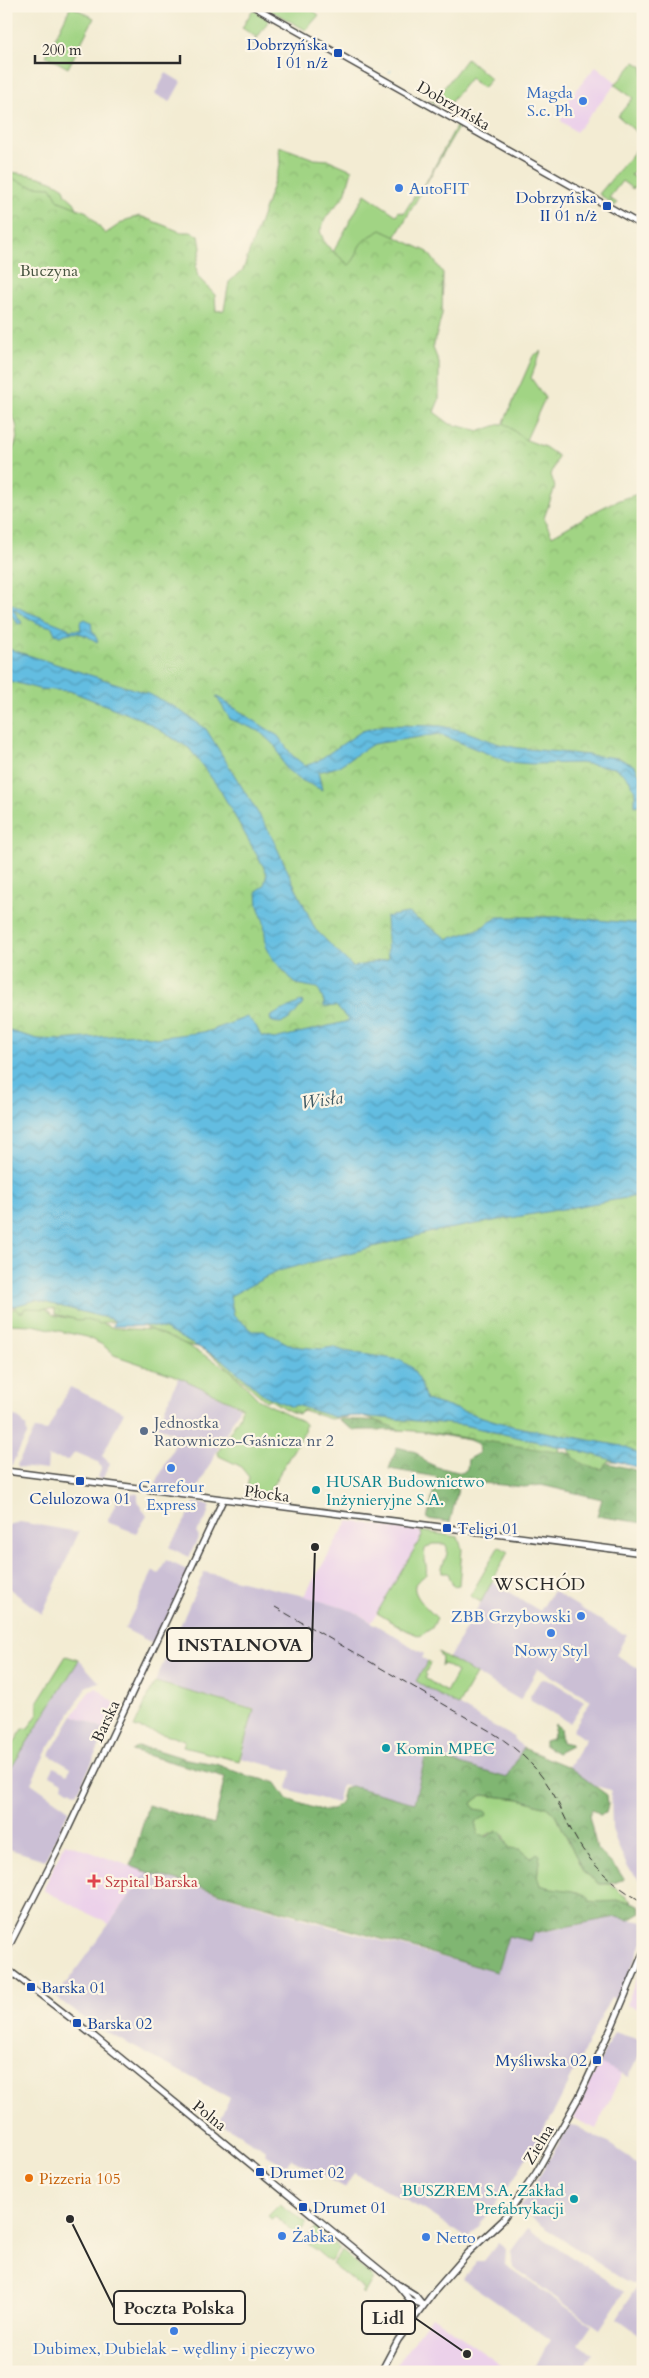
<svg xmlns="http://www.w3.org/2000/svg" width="649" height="2378" font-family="Cardo,serif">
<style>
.built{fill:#ecd1ea}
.industrial{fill:#cbbfd5}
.green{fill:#a1d484;stroke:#668058}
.forest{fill:url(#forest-crowns);stroke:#56704e}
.park{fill:url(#park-crowns);stroke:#668058}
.water{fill:url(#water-waves);stroke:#477486}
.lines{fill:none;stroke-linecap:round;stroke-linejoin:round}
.stream{stroke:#63bde1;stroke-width:1}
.minor-casing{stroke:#494844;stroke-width:8}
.minor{stroke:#fff;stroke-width:5}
.rail{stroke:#2b2b2b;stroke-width:1;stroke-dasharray:8 4;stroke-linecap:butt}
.transit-dot{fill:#1a4fb4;stroke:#fcf5e5;stroke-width:2}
.shop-dot{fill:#3f7fe0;stroke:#fcf5e5;stroke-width:2}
.service-dot{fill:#5c6f8a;stroke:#fcf5e5;stroke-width:2}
.culture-dot{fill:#0f9aa8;stroke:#fcf5e5;stroke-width:2}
.health-dot{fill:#e0444e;stroke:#fcf5e5;stroke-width:2}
.food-dot{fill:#e8710a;stroke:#fcf5e5;stroke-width:2}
.labels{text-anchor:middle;stroke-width:4.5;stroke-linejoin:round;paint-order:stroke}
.transit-label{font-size:16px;fill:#164399;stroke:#fcf5e5;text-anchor:start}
.shop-label{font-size:16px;fill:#366cbe;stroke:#fcf5e5;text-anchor:start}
.street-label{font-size:16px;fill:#2b2b2b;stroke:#fcf5e5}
.park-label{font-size:16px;fill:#485541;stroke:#fcf5e5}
.service-label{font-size:16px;fill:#4e5e75;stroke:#fcf5e5;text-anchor:start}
.culture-label{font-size:16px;fill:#0d838f;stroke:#fcf5e5;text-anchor:start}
.health-label{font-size:16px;fill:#be3a42;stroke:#fcf5e5;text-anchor:start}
.food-label{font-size:16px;fill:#c56008;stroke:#fcf5e5;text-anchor:start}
.water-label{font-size:18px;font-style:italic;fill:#3c5762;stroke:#fcf5e5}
.neighbourhood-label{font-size:18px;letter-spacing:1px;fill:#2b2b2b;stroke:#fcf5e5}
.leader{fill:none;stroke:#2b2b2b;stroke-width:2}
.callout-dot{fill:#2b2b2b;stroke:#fcf5e5;stroke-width:2}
.callout{fill:#fcf5e5;stroke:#2b2b2b;stroke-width:2}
.callout-label{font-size:18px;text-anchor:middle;font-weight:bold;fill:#2b2b2b}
</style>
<defs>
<pattern id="forest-crowns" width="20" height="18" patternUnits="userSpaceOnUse" patternTransform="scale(1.25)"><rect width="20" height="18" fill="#80b672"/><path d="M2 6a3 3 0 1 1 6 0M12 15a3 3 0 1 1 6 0" fill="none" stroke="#69945e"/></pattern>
<pattern id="park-crowns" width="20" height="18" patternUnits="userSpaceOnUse" patternTransform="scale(1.25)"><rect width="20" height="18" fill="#a1d484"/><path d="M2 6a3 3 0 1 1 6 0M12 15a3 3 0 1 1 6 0" fill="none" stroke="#8bb672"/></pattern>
<pattern id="water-waves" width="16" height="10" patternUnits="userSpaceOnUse" patternTransform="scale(1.25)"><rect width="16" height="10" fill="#63bde1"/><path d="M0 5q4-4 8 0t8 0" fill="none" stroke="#529ab7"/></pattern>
</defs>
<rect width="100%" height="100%" fill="#fcf5e5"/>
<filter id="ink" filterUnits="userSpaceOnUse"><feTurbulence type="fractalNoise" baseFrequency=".02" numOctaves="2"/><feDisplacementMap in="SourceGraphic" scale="10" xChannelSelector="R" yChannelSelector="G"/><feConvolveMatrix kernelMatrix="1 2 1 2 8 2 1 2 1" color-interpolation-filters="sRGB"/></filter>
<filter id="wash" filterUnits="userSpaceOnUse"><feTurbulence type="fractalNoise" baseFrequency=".0096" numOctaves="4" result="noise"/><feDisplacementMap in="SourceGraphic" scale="20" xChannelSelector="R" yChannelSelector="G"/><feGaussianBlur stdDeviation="1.12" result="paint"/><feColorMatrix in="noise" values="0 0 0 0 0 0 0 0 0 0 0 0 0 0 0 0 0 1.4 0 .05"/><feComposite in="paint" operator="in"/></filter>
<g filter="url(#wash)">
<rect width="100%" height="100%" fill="#f3ecd3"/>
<!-- built -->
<path class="built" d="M 596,66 L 617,83 L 576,132 L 561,121 L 564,105 Z
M 348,1521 L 421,1531 L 422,1535 L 372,1622 L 353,1611 L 304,1596 Z
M 97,1688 L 118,1706 L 107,1730 L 73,1715 L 90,1690 Z
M 65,1843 L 147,1872 L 109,1924 L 43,1890 Z
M 643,1964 L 643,2010 L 626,2005 Z
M 599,2063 L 622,2073 L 596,2129 L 573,2118 Z
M 432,2316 L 505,2368 L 504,2372 L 391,2372 Z"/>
<!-- industrial -->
<path class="industrial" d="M 166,73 L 181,82 L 170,102 L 155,94 Z
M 179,1377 L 240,1407 L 196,1491 L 155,1485 L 179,1436 L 157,1426 Z
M 70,1387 L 124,1412 L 102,1456 L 110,1463 L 103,1479 L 98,1478 L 101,1468 L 98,1462 L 75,1452 L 69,1460 L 48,1457 L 47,1470 L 19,1467 L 17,1465 L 35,1429 L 47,1431 Z
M 11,1414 L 21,1420 L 26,1426 L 27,1435 L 11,1466 L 6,1466 L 6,1423 Z
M 116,1491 L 138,1494 L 138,1502 L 147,1516 L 136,1533 L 107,1522 L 119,1496 Z
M 194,1503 L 210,1505 L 206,1519 L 196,1533 L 199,1536 L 189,1557 L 169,1547 L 192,1509 Z
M 20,1522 L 79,1532 L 42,1614 L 6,1586 L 6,1527 L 8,1525 Z
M 166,1560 L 189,1571 L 154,1644 L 125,1629 L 153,1571 L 159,1574 Z
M 204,1572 L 304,1596 L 353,1611 L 424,1654 L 422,1658 L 428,1661 L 416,1681 L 513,1737 L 523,1748 L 507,1778 L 426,1755 L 414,1804 L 342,1784 L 337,1803 L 287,1789 L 292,1771 L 241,1758 L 254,1709 L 155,1682 Z
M 492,1582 L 540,1611 L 553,1591 L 621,1633 L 627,1634 L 616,1655 L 643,1671 L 643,1884 L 627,1866 L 618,1846 L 612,1829 L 611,1790 L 573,1780 L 569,1767 L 586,1739 L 572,1731 L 591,1700 L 538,1668 L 520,1700 L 449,1658 Z
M 79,1660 L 100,1683 L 87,1686 L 46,1752 L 31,1783 L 69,1810 L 45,1860 L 6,1848 L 6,1776 Z
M 544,1679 L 553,1682 L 584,1701 L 570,1723 L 531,1701 L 530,1696 L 540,1680 Z
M 73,1715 L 107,1730 L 77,1794 L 62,1786 L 63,1782 L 50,1775 L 54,1767 L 67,1774 L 71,1768 L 49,1755 Z
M 147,1872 L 341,1930 L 497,1972 L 508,1936 L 530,1941 L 533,1934 L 616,1917 L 643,1922 L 643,1940 L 618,2000 L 611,1998 L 607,2005 L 555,2110 L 513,2180 L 480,2225 L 467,2238 L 422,2209 L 354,2173 L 345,2188 L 291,2159 L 286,2166 L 265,2154 L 266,2150 L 218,2122 L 230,2098 L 91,2024 L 56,1997 Z
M 614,2032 L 643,2041 L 643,2047 L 629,2077 L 599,2063 Z
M 570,2125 L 576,2126 L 611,2145 L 629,2157 L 643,2170 L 643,2337 L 617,2318 L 637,2286 L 619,2277 L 518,2210 Z
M 528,2228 L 624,2292 L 600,2329 L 514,2268 L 511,2251 Z
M 498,2243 L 506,2249 L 505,2265 L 592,2325 L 579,2344 L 592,2353 L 586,2363 L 598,2372 L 531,2370 L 551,2340 L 463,2279 L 477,2261 L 484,2261 Z"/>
<!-- green -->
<path class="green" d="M 71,6 L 94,18 L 68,68 L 46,56 Z
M 262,6 L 307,6 L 319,15 L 306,30 Z
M 252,11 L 255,11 L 269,20 L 250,49 L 256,37 L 242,28 Z
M 467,58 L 491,79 L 483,88 L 470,78 L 446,108 L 454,114 L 429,100 L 434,101 Z
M 635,62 L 643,67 L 643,138 L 618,116 L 633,98 L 615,85 Z
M 458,123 L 460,124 L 392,243 L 355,273 L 331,256 L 365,194 L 396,215 L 399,211 L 404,213 L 420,187 L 425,184 Z
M 641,144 L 643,146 L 643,160 L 631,175 L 643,182 L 643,186 L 638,183 L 633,189 L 622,181 L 609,198 L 617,203 L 615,206 L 599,194 Z
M 6,172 C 25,173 49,177 64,188 L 66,195 L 74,202 L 83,220 L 6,180 Z
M 541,351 L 531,378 L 545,398 L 525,442 L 501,429 L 533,356 Z
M 35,1306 L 44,1307 L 53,1315 L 68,1318 L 91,1319 L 114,1328 L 152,1330 L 176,1339 L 230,1370 L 259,1400 L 302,1421 L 305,1424 L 304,1432 L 267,1495 L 257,1496 L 246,1493 L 249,1477 L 240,1466 L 219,1456 L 218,1452 L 240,1416 L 242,1407 L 179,1377 L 114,1355 L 103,1345 L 86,1337 L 33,1325 L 6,1324 L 6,1310 Z
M 421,1531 L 458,1537 L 462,1549 L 459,1585 L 453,1586 L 448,1573 L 442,1573 C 440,1564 449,1558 447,1547 L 445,1544 L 432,1544 L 425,1549 C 423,1559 428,1566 426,1574 C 423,1578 416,1581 415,1585 C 412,1596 430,1611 437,1618 L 432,1628 L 420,1636 L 406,1630 L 377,1613 L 422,1536 Z
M 499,1546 L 508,1552 L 481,1602 L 470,1596 Z
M 438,1652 L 476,1674 L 458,1706 L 416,1681 L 428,1661 L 431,1663 L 425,1673 L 427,1675 L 425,1678 L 446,1692 L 457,1672 L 444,1664 L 441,1666 L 442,1658 Z
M 66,1656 L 79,1660 L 6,1776 L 8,1752 L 23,1729 L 28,1728 L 38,1714 L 38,1701 Z
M 155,1682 L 254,1710 L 239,1761 L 183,1747 L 185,1740 L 134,1727 Z
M 482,1795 L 520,1799 L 546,1807 L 556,1815 L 584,1873 L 600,1884 L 610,1884 L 632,1902 L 600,1903 L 589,1901 C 576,1882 552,1899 537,1882 L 538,1870 L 534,1855 L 531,1858 L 520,1849 L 509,1848 L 504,1835 L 490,1833 C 480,1841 476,1833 475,1823 L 478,1820 L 472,1803 Z
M 280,2204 L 307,2223 L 297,2235 L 278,2219 L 275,2217 L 271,2219 L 268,2216 Z
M 315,2228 L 340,2248 L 330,2262 L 305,2241 Z
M 342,2251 L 373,2278 L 364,2294 L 362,2292 L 363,2289 L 332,2264 Z"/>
<!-- forest -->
<path class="forest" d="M 340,1419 L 386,1421 L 520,1441 L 643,1472 L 643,1523 L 597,1516 L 602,1499 L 541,1485 L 524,1487 L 460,1481 L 450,1522 L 427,1519 L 437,1477 L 389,1469 L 397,1447 L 416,1452 L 426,1462 L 437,1467 L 462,1473 L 467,1469 L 468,1459 L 479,1453 L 478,1444 L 469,1440 L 413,1430 L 354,1430 L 338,1420 Z
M 555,1724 L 560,1728 L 562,1742 L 571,1744 L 571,1746 L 557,1753 L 545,1746 L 545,1741 L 552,1739 Z
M 137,1747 L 154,1749 L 187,1759 L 216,1764 L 247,1776 L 271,1781 L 276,1783 L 287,1799 L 320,1810 L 333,1810 L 341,1801 L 344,1788 L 351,1786 L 414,1803 L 426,1754 L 507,1778 L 523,1748 L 569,1767 L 607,1795 L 608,1805 L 606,1813 L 600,1815 L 592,1810 L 589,1816 L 597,1849 L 618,1870 L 624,1879 L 614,1883 L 600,1884 L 584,1873 L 556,1815 L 546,1807 L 520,1799 L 482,1795 L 472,1803 L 475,1809 L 486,1811 L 487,1815 L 475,1823 L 478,1834 L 486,1837 L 496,1831 L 501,1832 L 509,1848 L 520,1849 L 531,1858 L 537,1853 L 540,1855 L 537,1876 L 540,1885 C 557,1891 575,1888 589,1897 L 589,1901 C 606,1904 624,1897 639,1905 L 641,1913 L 629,1920 L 616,1917 L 533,1933 L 530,1941 L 508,1936 L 497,1972 L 147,1872 L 131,1866 L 148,1805 L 214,1825 L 225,1777 L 132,1751 Z"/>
<!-- park -->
<path class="park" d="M 279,146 L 314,159 L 329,160 L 352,170 L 345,195 L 326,217 L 320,231 L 325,244 L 349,265 C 355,260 356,255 359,247 C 364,238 373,235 381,230 L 428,252 L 443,273 L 442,314 L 433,348 L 439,363 L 439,400 L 434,412 L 450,424 L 480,431 L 504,423 L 524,439 L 545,447 L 558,456 L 551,475 L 555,487 L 544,518 L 552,536 C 582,520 608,500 643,493 L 643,1470 C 637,1469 634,1464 628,1463 C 622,1461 614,1461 608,1461 L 602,1469 C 586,1467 576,1463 568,1448 L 563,1445 L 556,1452 L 428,1432 L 400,1430 L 362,1415 L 330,1419 L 303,1410 L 299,1414 C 288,1412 279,1405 269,1399 L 266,1401 L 219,1360 L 199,1347 L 190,1346 L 130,1321 L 107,1322 L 100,1324 L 83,1319 L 82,1321 L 55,1314 L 55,1309 L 25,1308 L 23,1312 L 18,1312 L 16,1307 L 10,1307 L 9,1312 L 6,1312 L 6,463 C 18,440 24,430 6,407 L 6,176 L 31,186 L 51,187 L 59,201 L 87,212 L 105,234 L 126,220 L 140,216 L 181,232 L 191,232 L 199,236 L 201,248 L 196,267 L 198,277 L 215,295 L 216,311 L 224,310 L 229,282 L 243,270 L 280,165 Z"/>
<!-- water -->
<path class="water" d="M 6,601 L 25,611 L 68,628 L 69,630 L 81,630 L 80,622 L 85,619 L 91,622 L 92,630 L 98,641 L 97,642 C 85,634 75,629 60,636 L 55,634 L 52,627 L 37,623 L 13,609 L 22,623 L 18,624 L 6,608 Z
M 6,648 L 149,694 L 175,707 L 206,729 L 269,831 L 315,929 L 353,967 L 388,959 L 386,917 L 408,913 L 448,939 L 479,929 L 498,917 L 562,917 L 643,924 L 643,1195 L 436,1231 L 278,1271 L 230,1296 L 234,1316 L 253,1331 L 264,1331 L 292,1346 L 321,1349 L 333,1347 L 344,1351 L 400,1360 L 411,1367 L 420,1381 L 426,1400 L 512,1426 L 622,1446 L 643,1456 L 643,1469 L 592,1454 L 463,1425 L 359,1416 L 334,1417 L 296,1405 L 292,1407 L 264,1395 L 223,1360 L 164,1329 L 152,1326 L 113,1326 L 114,1320 L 36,1300 L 14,1306 L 6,1305 L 6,1030 L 38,1039 L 61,1040 L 135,1034 L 155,1038 L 210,1031 L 247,1017 L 256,1026 L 261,1036 L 274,1039 L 349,1021 L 336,1006 L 324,1007 L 324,1002 L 318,988 L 296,984 L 272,958 L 266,946 L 264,922 L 258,906 L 257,891 L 264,886 L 267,873 L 219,788 L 189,748 L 143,720 L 70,691 L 39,689 L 6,680 Z
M 216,696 L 278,736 L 292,755 L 305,766 L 316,762 L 362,731 L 385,725 L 441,726 L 464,731 L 499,744 L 518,748 L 618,758 L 635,766 L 643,781 L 643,804 L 635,806 L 635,791 L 629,779 L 616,768 L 580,763 L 532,764 L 508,762 L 439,734 L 373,744 L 337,767 L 318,772 L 322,790 L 299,779 L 285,768 L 276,747 L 259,731 L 230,719 Z
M 302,1001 L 303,1004 C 294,1014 286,1028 271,1021 L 270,1017 C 280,1010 291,1007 302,1001 Z"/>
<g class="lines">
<!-- stream -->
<path class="stream" d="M 389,72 L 391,71"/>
</g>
</g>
<g filter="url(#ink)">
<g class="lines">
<!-- minor casing -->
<g class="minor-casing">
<path id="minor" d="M 253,6 L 643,226
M 6,1471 L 643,1553
M 6,1952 L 60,1846 L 223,1500
M 6,1968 L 95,2037 L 369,2261 L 396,2283 L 410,2300 L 424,2305
M 399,2285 L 415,2295 L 423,2305
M 381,2372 L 398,2340 L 434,2292 L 469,2252 L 503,2220 L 536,2173 L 579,2097 L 613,2024 L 643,1953"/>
</g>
<!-- minor -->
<use href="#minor" class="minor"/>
<!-- rail -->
<path class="rail" d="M 275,1607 L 490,1731 C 516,1747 539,1768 554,1795 C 564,1814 571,1833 583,1850 C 599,1872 619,1889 643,1902"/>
</g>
</g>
<!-- markers -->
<g class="transit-dot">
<rect x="333" y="48" width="10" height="10" rx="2.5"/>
<rect x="602" y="201" width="10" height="10" rx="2.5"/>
<rect x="75" y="1476" width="10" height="10" rx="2.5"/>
<rect x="442" y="1523" width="10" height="10" rx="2.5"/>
<rect x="26" y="1982" width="10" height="10" rx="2.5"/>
<rect x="72" y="2018" width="10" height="10" rx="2.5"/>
<rect x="592" y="2055" width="10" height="10" rx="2.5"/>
<rect x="255" y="2167" width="10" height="10" rx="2.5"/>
<rect x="298" y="2202" width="10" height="10" rx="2.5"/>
</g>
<g class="shop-dot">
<circle cx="583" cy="101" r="5"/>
<circle cx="399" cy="188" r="5"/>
<circle cx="171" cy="1468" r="5"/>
<circle cx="581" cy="1616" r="5"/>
<circle cx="551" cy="1633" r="5"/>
<circle cx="282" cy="2236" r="5"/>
<circle cx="426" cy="2237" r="5"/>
<circle cx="174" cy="2331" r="5"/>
</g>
<circle class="service-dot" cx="144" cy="1431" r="5"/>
<g class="culture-dot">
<circle cx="316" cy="1490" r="5"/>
<circle cx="386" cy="1748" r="5"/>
<circle cx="574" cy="2199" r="5"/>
</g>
<path class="health-dot" d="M91.5 1873.5h5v5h5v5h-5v5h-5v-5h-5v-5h5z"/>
<circle class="food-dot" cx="29" cy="2178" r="5"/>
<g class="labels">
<!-- transit labels -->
<g class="transit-label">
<text x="328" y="50" text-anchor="end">Dobrzyńska<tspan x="328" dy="18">I 01 n/ż</tspan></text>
<text x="597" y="203" text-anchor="end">Dobrzyńska<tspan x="597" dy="18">II 01 n/ż</tspan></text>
<text x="80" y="1504" text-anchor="middle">Celulozowa 01</text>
<text x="457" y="1534">Teligi 01</text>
<text x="41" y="1993">Barska 01</text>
<text x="87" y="2029">Barska 02</text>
<text x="587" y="2066" text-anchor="end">Myśliwska 02</text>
<text x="270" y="2178">Drumet 02</text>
<text x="313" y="2213">Drumet 01</text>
</g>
<!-- shop labels -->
<g class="shop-label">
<text x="573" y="98" text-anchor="end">Magda<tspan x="573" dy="18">S.c. Ph</tspan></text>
<text x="409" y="194">AutoFIT</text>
<text x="171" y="1492" text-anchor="middle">Carrefour<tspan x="171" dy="18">Express</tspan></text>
<text x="571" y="1622" text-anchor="end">ZBB Grzybowski</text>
<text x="551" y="1656" text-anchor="middle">Nowy Styl</text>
<text x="292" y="2242">Żabka</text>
<text x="436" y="2243">Netto</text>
<text x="174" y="2354" text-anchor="middle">Dubimex, Dubielak - wędliny i pieczywo</text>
</g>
<!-- street labels -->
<g class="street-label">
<text transform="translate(454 105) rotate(30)" y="6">Dobrzyńska</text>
<text transform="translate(267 1493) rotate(7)" y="6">Płocka</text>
<text transform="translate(105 1721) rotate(-65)" y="6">Barska</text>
<text transform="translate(210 2115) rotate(39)" y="6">Polna</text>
<text transform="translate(538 2144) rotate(-59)" y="6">Zielna</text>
</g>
<!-- park labels -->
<g class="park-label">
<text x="49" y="276">Buczyna</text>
</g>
<!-- service labels -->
<g class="service-label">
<text x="154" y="1428">Jednostka<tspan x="154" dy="18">Ratowniczo-Gaśnicza nr 2</tspan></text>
</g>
<!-- culture labels -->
<g class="culture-label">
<text x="326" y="1487">HUSAR Budownictwo<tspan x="326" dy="18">Inżynieryjne S.A.</tspan></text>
<text x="396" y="1754">Komin MPEC</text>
<text x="564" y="2196" text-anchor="end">BUSZREM S.A. Zakład<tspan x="564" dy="18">Prefabrykacji</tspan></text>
</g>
<!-- health labels -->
<g class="health-label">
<text x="105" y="1887">Szpital Barska</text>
</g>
<!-- food labels -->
<g class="food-label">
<text x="39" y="2184">Pizzeria 105</text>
</g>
<!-- water labels -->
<g class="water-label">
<text transform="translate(322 1100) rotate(-8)" y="6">Wisła</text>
</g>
<!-- neighbourhood labels -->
<g class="neighbourhood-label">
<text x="540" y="1590">WSCHÓD</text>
</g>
</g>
<!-- callouts -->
<path class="leader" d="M315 1547L312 1644M70 2219L114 2308M467 2354L415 2318"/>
<g class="callout-dot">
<circle cx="315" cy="1547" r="5"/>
<circle cx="70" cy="2219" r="5"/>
<circle cx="467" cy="2354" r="5"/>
</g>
<g class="callout">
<rect x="167" y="1628" width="145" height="33" rx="5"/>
<rect x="114" y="2291" width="131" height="33" rx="5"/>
<rect x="362" y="2301" width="53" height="33" rx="5"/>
</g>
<g class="callout-label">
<text x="240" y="1651">INSTALNOVA</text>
<text x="179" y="2314">Poczta Polska</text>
<text x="388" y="2324">Lidl</text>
</g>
<!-- margin -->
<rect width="649" height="2378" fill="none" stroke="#fcf5e5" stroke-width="25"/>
<!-- scale -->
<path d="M35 55v8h145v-8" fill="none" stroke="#2b2b2b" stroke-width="2.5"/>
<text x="42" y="55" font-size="15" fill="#2b2b2b" stroke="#fcf5e5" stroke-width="4" paint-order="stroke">200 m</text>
</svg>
